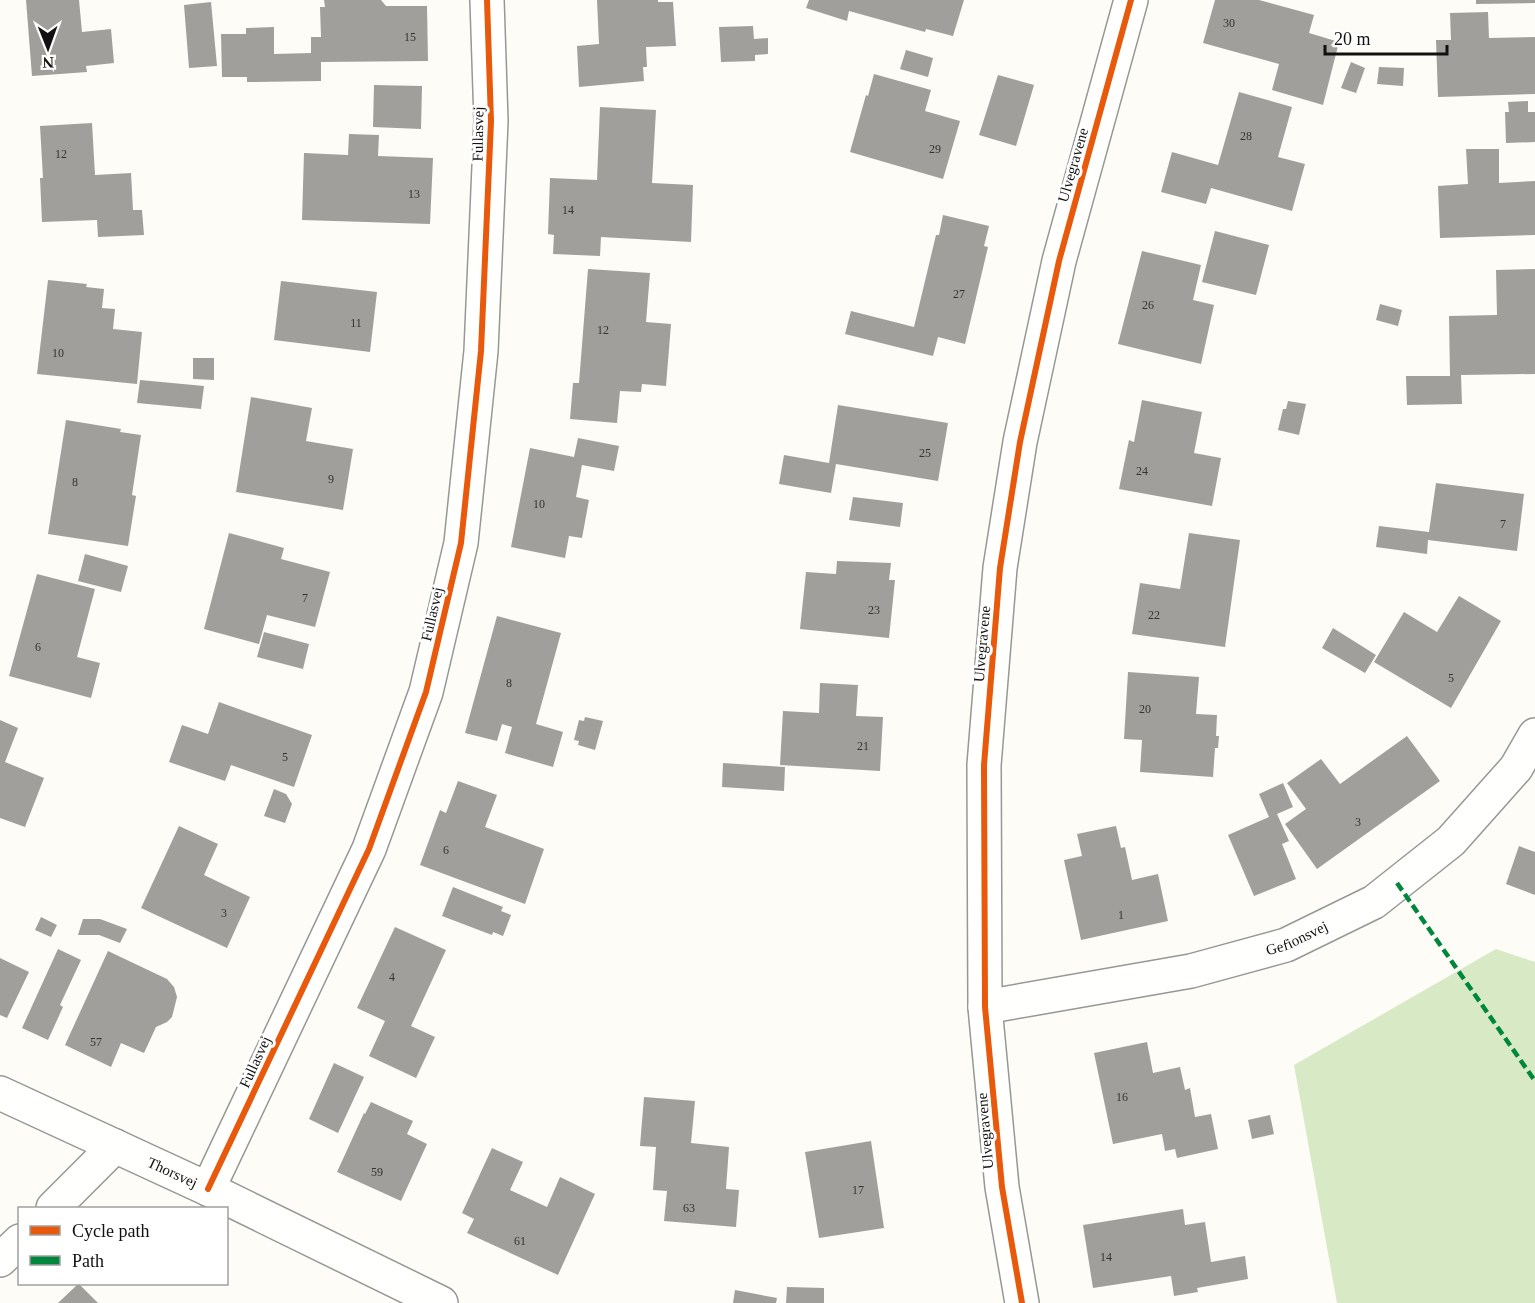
<svg xmlns="http://www.w3.org/2000/svg" width="1535" height="1303" font-family="Georgia,serif">
<style>
.forest{fill:#d8eac5}
.building{fill:#a19f9c}
.lines{fill:none;stroke-linecap:round;stroke-linejoin:round}
.minor-casing{stroke:#979795;stroke-width:36}
.tertiary-casing{stroke:#979795;stroke-width:36}
.minor{stroke:#fffffe;stroke-width:33}
.tertiary{stroke:#fffffe;stroke-width:33}
.quiet{stroke:#00873e;stroke-width:4.5;stroke-dasharray:9 4.5;stroke-linecap:butt}
.cycleway-casing{stroke:#fff;stroke-width:10}
.cycleway{stroke:#e8590c;stroke-width:6}
.labels{text-anchor:middle;stroke-width:6;stroke-linejoin:round;paint-order:stroke}
.number-label{font-size:12px;fill:#353434}
.street-label{font-size:15px;fill:#111;stroke:#fff}
</style>
<rect width="100%" height="100%" fill="#fdfcf7"/>
<!-- forest -->
<path class="forest" d="M 1496,949 L 1535,962 L 1535,1303 L 1337,1303 L 1294,1065 Z"/>
<!-- building -->
<path class="building" d="M 26,0 L 79,0 L 82,32 L 111,29 L 114,63 L 86,66 L 87,72 L 32,76 Z
M 324,0 L 381,0 L 386,6 L 427,6 L 428,61 L 321,62 L 321,81 L 247,82 L 247,77 L 222,77 L 221,34 L 246,34 L 246,28 L 274,27 L 274,54 L 311,53 L 311,37 L 321,37 L 320,7 L 325,7 Z
M 597,0 L 658,0 L 658,2 L 673,2 L 676,46 L 646,47 L 647,67 L 643,67 L 644,81 L 579,87 L 577,46 L 599,44 Z
M 809,0 L 964,0 L 953,36 L 926,29 L 925,32 L 849,11 L 847,21 L 806,8 Z
M 1215,0 L 1259,0 L 1314,15 L 1309,33 L 1339,42 L 1323,105 L 1272,90 L 1279,64 L 1203,43 Z
M 1476,0 L 1535,0 L 1535,3 L 1476,4 Z
M 211,2 L 217,66 L 189,68 L 184,5 Z
M 1488,12 L 1489,38 L 1535,37 L 1535,94 L 1438,97 L 1436,40 L 1451,40 L 1450,13 Z
M 753,26 L 754,39 L 768,38 L 768,54 L 755,55 L 755,61 L 721,62 L 719,27 Z
M 906,50 L 933,58 L 928,77 L 900,69 Z
M 1351,62 L 1365,68 L 1356,93 L 1341,88 Z
M 1379,67 L 1404,68 L 1403,86 L 1377,84 Z
M 874,74 L 931,90 L 925,111 L 960,121 L 943,179 L 850,152 L 866,95 L 868,96 Z
M 998,75 L 1034,85 L 1016,146 L 979,135 Z
M 374,85 L 422,86 L 421,129 L 373,127 Z
M 1239,92 L 1292,107 L 1278,157 L 1305,164 L 1292,211 L 1211,188 L 1206,204 L 1161,192 L 1172,152 L 1218,165 Z
M 1528,101 L 1528,112 L 1535,112 L 1535,142 L 1506,143 L 1505,112 L 1509,112 L 1508,102 Z
M 600,107 L 656,110 L 652,183 L 693,185 L 691,242 L 601,237 L 600,256 L 553,254 L 554,235 L 548,234 L 550,178 L 597,180 Z
M 92,123 L 95,175 L 131,173 L 133,210 L 142,210 L 144,235 L 98,237 L 97,220 L 42,222 L 40,178 L 43,178 L 40,126 Z
M 349,134 L 379,135 L 378,156 L 433,158 L 430,224 L 302,220 L 304,153 L 348,155 Z
M 1466,149 L 1499,149 L 1499,183 L 1535,181 L 1535,235 L 1440,238 L 1438,186 L 1468,184 Z
M 943,215 L 989,226 L 984,246 L 988,247 L 965,344 L 938,337 L 933,356 L 845,334 L 851,311 L 914,327 L 936,235 L 939,235 Z
M 1215,231 L 1269,245 L 1256,295 L 1202,282 Z
M 1142,251 L 1201,265 L 1193,300 L 1214,305 L 1201,364 L 1118,344 Z
M 588,269 L 650,273 L 646,322 L 671,324 L 666,386 L 642,384 L 641,392 L 620,391 L 617,423 L 570,419 L 573,383 L 579,383 Z
M 1535,269 L 1535,374 L 1461,375 L 1462,404 L 1407,405 L 1406,376 L 1450,376 L 1449,316 L 1497,315 L 1496,270 Z
M 48,280 L 87,284 L 86,287 L 104,289 L 102,308 L 115,309 L 113,329 L 142,332 L 137,384 L 37,374 Z
M 281,281 L 377,292 L 370,352 L 274,340 Z
M 1380,304 L 1402,310 L 1398,326 L 1376,320 Z
M 193,358 L 214,358 L 214,380 L 193,379 Z
M 140,380 L 204,386 L 201,409 L 137,403 Z
M 251,397 L 312,408 L 306,441 L 353,449 L 343,510 L 236,492 Z
M 1142,400 L 1202,412 L 1194,453 L 1221,458 L 1212,506 L 1119,489 L 1129,440 L 1134,442 Z
M 1288,401 L 1306,404 L 1299,435 L 1278,430 L 1283,409 L 1286,409 Z
M 838,405 L 948,423 L 938,481 L 836,464 L 831,493 L 779,484 L 784,455 L 829,463 Z
M 66,420 L 121,429 L 120,432 L 141,435 L 132,495 L 136,496 L 128,546 L 48,534 Z
M 578,438 L 619,446 L 614,471 L 582,465 L 576,497 L 589,500 L 582,538 L 569,536 L 565,558 L 511,547 L 530,448 L 574,457 Z
M 1436,483 L 1524,494 L 1517,551 L 1428,540 L 1427,554 L 1376,547 L 1379,526 L 1429,532 Z
M 853,497 L 903,503 L 900,527 L 849,520 Z
M 229,533 L 284,548 L 281,559 L 330,572 L 315,627 L 267,615 L 259,644 L 204,629 Z
M 1189,533 L 1240,540 L 1225,647 L 1132,634 L 1140,583 L 1180,589 Z
M 85,554 L 128,566 L 121,592 L 78,581 Z
M 837,561 L 891,563 L 889,580 L 895,580 L 889,638 L 800,629 L 806,572 L 836,574 Z
M 37,574 L 95,589 L 77,657 L 100,663 L 91,698 L 9,676 Z
M 1459,596 L 1501,621 L 1451,708 L 1374,662 L 1404,612 L 1437,632 Z
M 497,616 L 561,633 L 536,724 L 563,732 L 553,767 L 505,753 L 512,727 L 502,724 L 497,741 L 465,733 Z
M 1333,628 L 1376,655 L 1365,673 L 1322,648 Z
M 264,632 L 309,644 L 303,669 L 257,657 Z
M 1128,672 L 1199,677 L 1196,714 L 1217,715 L 1216,736 L 1219,736 L 1218,748 L 1215,748 L 1213,777 L 1140,772 L 1142,740 L 1124,739 Z
M 820,683 L 858,685 L 856,716 L 883,717 L 880,771 L 780,765 L 783,711 L 819,713 Z
M 219,702 L 312,735 L 294,787 L 231,765 L 225,781 L 169,762 L 182,725 L 208,734 Z
M 585,717 L 603,721 L 595,750 L 578,745 L 579,741 L 574,740 L 579,720 L 584,721 Z
M 0,720 L 18,728 L 5,762 L 44,778 L 25,827 L 0,818 Z
M 1407,736 L 1440,781 L 1317,869 L 1285,824 L 1306,809 L 1287,783 L 1321,759 L 1340,784 Z
M 723,763 L 785,767 L 784,791 L 722,787 Z
M 458,781 L 497,795 L 485,827 L 544,849 L 525,904 L 420,865 L 440,810 L 446,813 Z
M 1283,783 L 1293,807 L 1277,814 L 1289,841 L 1282,844 L 1296,879 L 1254,896 L 1228,835 L 1269,817 L 1259,794 Z
M 274,789 L 286,794 L 292,804 L 285,823 L 264,816 Z
M 179,826 L 218,844 L 204,875 L 250,897 L 227,948 L 141,908 Z
M 1116,826 L 1121,848 L 1125,847 L 1132,880 L 1158,874 L 1168,921 L 1081,940 L 1064,860 L 1082,856 L 1077,834 Z
M 1519,846 L 1535,852 L 1535,895 L 1506,884 Z
M 453,887 L 503,907 L 501,911 L 511,915 L 503,936 L 493,932 L 492,935 L 442,916 Z
M 41,917 L 57,925 L 51,937 L 35,930 Z
M 83,919 L 100,919 L 127,929 L 120,943 L 99,935 L 78,935 Z
M 395,927 L 446,950 L 411,1026 L 435,1037 L 416,1078 L 369,1056 L 385,1021 L 357,1008 Z
M 58,949 L 81,960 L 60,1005 L 63,1007 L 48,1040 L 22,1028 Z
M 108,951 L 167,979 L 174,987 L 177,997 L 172,1017 L 167,1022 L 156,1027 L 144,1053 L 121,1043 L 111,1067 L 65,1045 Z
M 0,958 L 29,972 L 7,1018 L 0,1015 Z
M 1147,1042 L 1153,1073 L 1180,1067 L 1185,1090 L 1190,1088 L 1195,1117 L 1211,1114 L 1218,1149 L 1177,1158 L 1175,1149 L 1165,1151 L 1162,1134 L 1113,1144 L 1094,1053 Z
M 334,1063 L 364,1077 L 338,1133 L 309,1119 Z
M 644,1097 L 695,1101 L 691,1143 L 729,1147 L 726,1189 L 739,1190 L 736,1227 L 664,1221 L 667,1191 L 653,1190 L 656,1147 L 640,1146 Z
M 371,1102 L 413,1121 L 407,1134 L 427,1144 L 401,1201 L 337,1172 L 364,1113 L 365,1114 Z
M 1270,1115 L 1274,1134 L 1252,1139 L 1248,1120 Z
M 871,1141 L 884,1228 L 819,1238 L 805,1152 Z
M 492,1148 L 523,1162 L 510,1190 L 547,1207 L 560,1177 L 595,1194 L 558,1275 L 467,1233 L 474,1219 L 462,1213 Z
M 1183,1209 L 1185,1225 L 1205,1222 L 1211,1262 L 1245,1256 L 1248,1279 L 1197,1288 L 1198,1292 L 1174,1296 L 1171,1276 L 1093,1288 L 1083,1225 Z
M 78,1284 L 79,1284 L 98,1303 L 58,1303 Z
M 787,1287 L 824,1288 L 824,1303 L 786,1303 Z
M 735,1290 L 777,1298 L 776,1303 L 733,1303 Z"/>
<g class="lines">
<!-- minor casing -->
<g class="minor-casing">
<g id="minor">
<path id="s1" d="M 985,1007 L 1191,971 L 1286,945 L 1374,902 L 1451,841 L 1516,768 L 1535,735"/>
<path id="s2" d="M 0,1093 L 208,1189 L 441,1303"/>
<path d="M 208,1189 L 369,849 L 426,692 L 461,543 L 481,351 L 491,121 L 487,0"/>
<path d="M 53,1208 L 115,1146"/>
<path d="M 0,1260 L 20,1241"/>
</g>
</g>
<!-- tertiary casing -->
<g class="tertiary-casing">
<path id="tertiary" d="M 1022,1303 L 1002,1187 L 985,1007 L 984,765 L 1000,568 L 1020,442 L 1059,261 L 1131,0"/>
</g>
<!-- minor -->
<use href="#minor" class="minor"/>
<!-- tertiary -->
<use href="#tertiary" class="tertiary"/>
<!-- quiet -->
<path class="quiet" d="M 1397,883 L 1535,1081"/>
<!-- cycleway casing -->
<g class="cycleway-casing">
<path id="cycleway" d="M 208,1189 L 369,849 L 426,692 L 461,543 L 481,351 L 491,121 L 487,0
M 1022,1303 L 1002,1187 L 985,1007 L 984,765 L 1000,568 L 1020,442 L 1059,261 L 1131,0"/>
</g>
<!-- cycleway -->
<use href="#cycleway" class="cycleway"/>
</g>
<g class="labels">
<!-- number labels -->
<g class="number-label">
<text x="1229" y="27">30</text>
<text x="410" y="41">15</text>
<text x="1246" y="140">28</text>
<text x="935" y="153">29</text>
<text x="61" y="158">12</text>
<text x="414" y="198">13</text>
<text x="568" y="214">14</text>
<text x="959" y="298">27</text>
<text x="1148" y="309">26</text>
<text x="356" y="327">11</text>
<text x="603" y="334">12</text>
<text x="58" y="357">10</text>
<text x="925" y="457">25</text>
<text x="1142" y="475">24</text>
<text x="331" y="483">9</text>
<text x="75" y="486">8</text>
<text x="539" y="508">10</text>
<text x="1503" y="528">7</text>
<text x="305" y="602">7</text>
<text x="874" y="614">23</text>
<text x="1154" y="619">22</text>
<text x="38" y="651">6</text>
<text x="1451" y="682">5</text>
<text x="509" y="687">8</text>
<text x="1145" y="713">20</text>
<text x="863" y="750">21</text>
<text x="285" y="761">5</text>
<text x="1358" y="826">3</text>
<text x="446" y="854">6</text>
<text x="224" y="917">3</text>
<text x="1121" y="919">1</text>
<text x="392" y="981">4</text>
<text x="96" y="1046">57</text>
<text x="1122" y="1101">16</text>
<text x="377" y="1176">59</text>
<text x="858" y="1194">17</text>
<text x="689" y="1212">63</text>
<text x="520" y="1245">61</text>
<text x="1106" y="1261">14</text>
</g>
<!-- street labels -->
<g class="street-label">
<text transform="translate(478 134) rotate(-89)" y="5">Fullasvej</text>
<text transform="translate(1073 165) rotate(-74)" y="5">Ulvegravene</text>
<text transform="translate(432 614) rotate(-77)" y="5">Fullasvej</text>
<text transform="translate(982 644) rotate(-85)" y="5">Ulvegravene</text>
<text dy="5" stroke="none"><textPath href="#s1" startOffset="320">Gefionsvej</textPath></text>
<text transform="translate(255 1062) rotate(-65)" y="5">Fullasvej</text>
<text transform="translate(985 1131) rotate(-95)" y="5">Ulvegravene</text>
<text dy="5" stroke="none"><textPath href="#s2" startOffset="190">Thorsvej</textPath></text>
</g>
</g>
<!-- legend -->
<rect x="18" y="1207" width="210" height="78" fill="#ffffff" stroke="#a0a0a0" stroke-width="1.5"/>
<rect x="30" y="1226" width="30" height="9" fill="#e8590c" stroke="#a0a0a0" stroke-width="1.5"/>
<text x="72" y="1237" font-size="18" fill="#111111">Cycle path</text>
<rect x="30" y="1256" width="30" height="9" fill="#00873e" stroke="#a0a0a0" stroke-width="1.5"/>
<text x="72" y="1267" font-size="18" fill="#111111">Path</text>
<!-- north arrow -->
<g transform="translate(48 48) rotate(179)" stroke="#ffffff" stroke-width="4.5" paint-order="stroke">
<path d="M0-4.5L10 22L0 15L-10 22Z" fill="#111111"/>
<text y="-9" font-size="16" font-weight="bold" text-anchor="middle" fill="#111111">N</text>
</g>
<!-- scale -->
<path d="M1325 45v9h122v-9" fill="none" stroke="#111111" stroke-width="3"/>
<text x="1334" y="45" font-size="18" fill="#111111" stroke="#ffffff" stroke-width="4.5" paint-order="stroke">20 m</text>
</svg>
